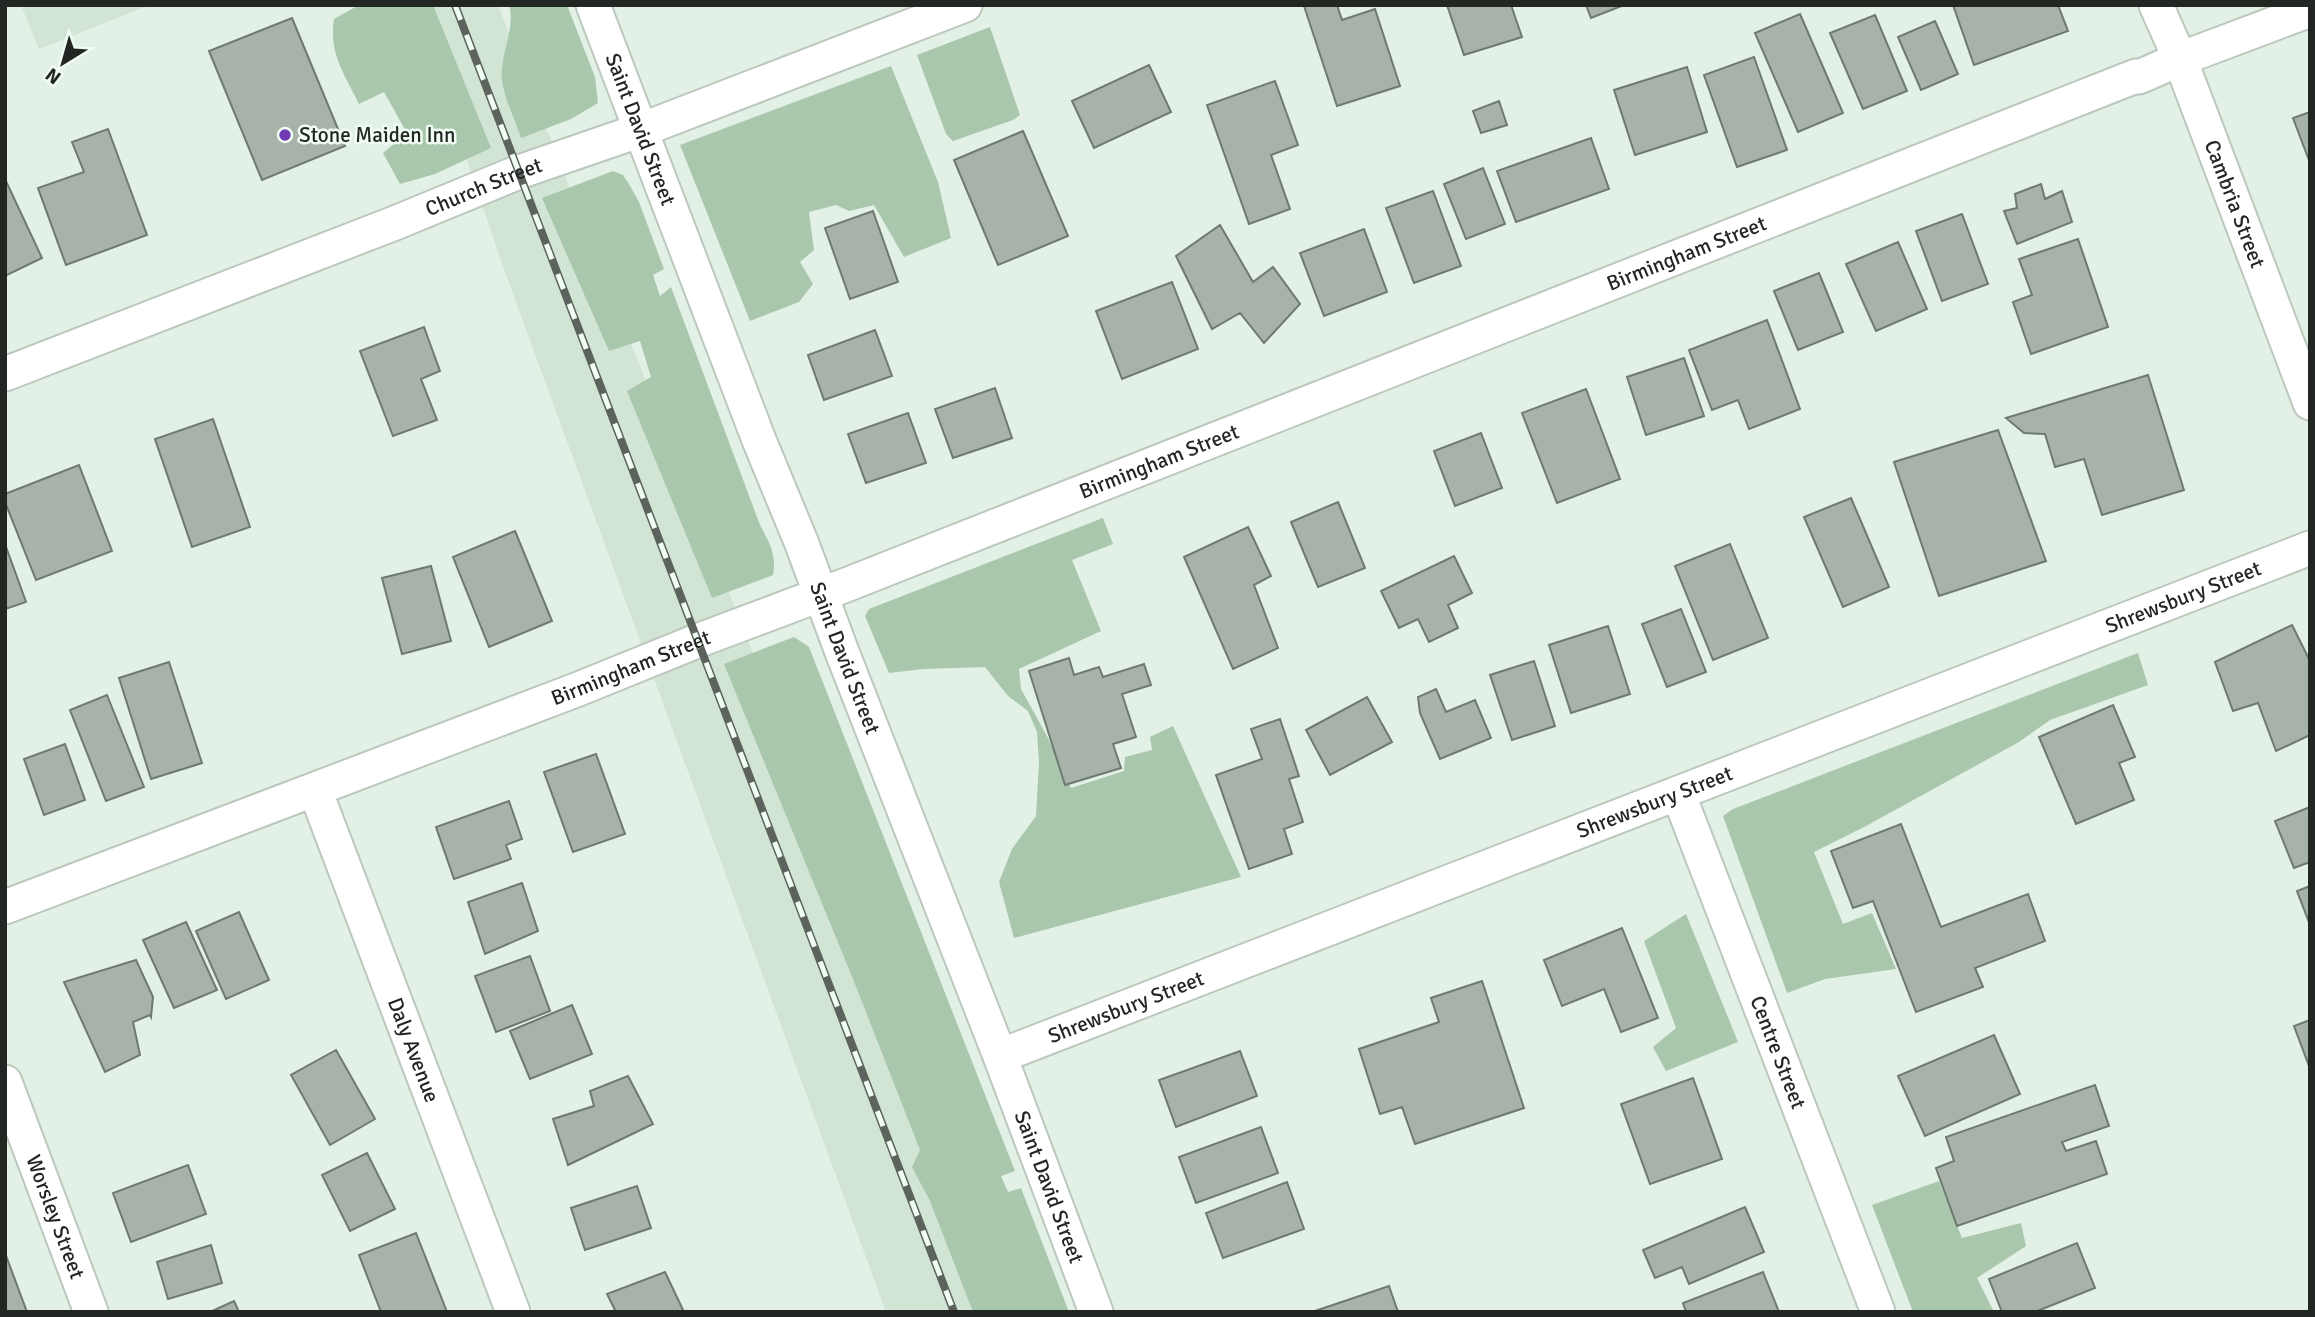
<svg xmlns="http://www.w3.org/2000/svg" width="2315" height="1317" font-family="Signika,sans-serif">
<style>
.built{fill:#d2e5d5}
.green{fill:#a8c7ad}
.building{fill:#a7b3a9;stroke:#6e7970;stroke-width:2}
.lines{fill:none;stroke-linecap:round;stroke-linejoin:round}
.minor-casing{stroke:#bcc8be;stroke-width:37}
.minor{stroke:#fff;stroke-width:33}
.rail-casing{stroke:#5c635d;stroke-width:8}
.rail{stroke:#f0fdf2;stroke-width:5;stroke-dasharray:16;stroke-linecap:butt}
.poi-dot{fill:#713cb3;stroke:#f0fdf2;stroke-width:2.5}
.labels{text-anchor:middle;stroke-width:5;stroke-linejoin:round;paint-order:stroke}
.street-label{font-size:21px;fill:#232724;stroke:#f0fdf2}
.poi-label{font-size:21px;fill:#232724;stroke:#f0fdf2;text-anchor:start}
</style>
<rect width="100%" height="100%" fill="#e3f0e5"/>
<!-- built -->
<path class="built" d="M 21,5 L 150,5 L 39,49 Z
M 415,5 L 498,5 L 1012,1312 L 886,1312 L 502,264 Z"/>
<!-- green -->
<path class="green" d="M 359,5 L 433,5 L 491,148 L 435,174 L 400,184 L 383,153 L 407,133 L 384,92 L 359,104 C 344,73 329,55 334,19 Z
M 509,5 L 567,5 L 595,77 L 598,103 L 571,119 L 521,138 C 515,120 505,100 502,81 C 499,56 516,29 509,5 Z
M 990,27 L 1020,115 L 1013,120 L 953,141 L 946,134 L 917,55 Z
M 891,66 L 938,182 L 951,238 L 904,257 L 874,205 L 849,211 L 836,205 L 809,212 L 814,250 L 800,262 L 813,284 L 799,302 L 750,321 L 680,145 Z
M 613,171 L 623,175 L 629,184 L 639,202 L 664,269 L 653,275 L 660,296 L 671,287 L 760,525 C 769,542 777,555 773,575 L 712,598 L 627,391 L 651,377 L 640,341 L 609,351 L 542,198 Z
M 1103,518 L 1113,544 L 1072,560 L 1101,631 L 1019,669 L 1021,689 L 1048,738 L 1071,788 L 1124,771 L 1125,757 L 1152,750 L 1150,737 L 1173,726 L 1241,877 L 1014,938 L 999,882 L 1012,849 L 1036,816 L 1039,762 L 1037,732 L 1028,711 L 1008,696 L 985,667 L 923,669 L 889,673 L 865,616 L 869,609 Z
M 794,637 L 809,647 L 1015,1171 L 1001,1176 L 1008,1192 L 1021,1188 L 1069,1312 L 973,1312 L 930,1201 L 912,1167 L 920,1150 L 855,984 L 724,664 Z
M 2138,653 L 2148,685 L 2050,720 L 2019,742 L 1866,826 L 1814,852 L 1843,924 L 1872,913 L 1896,969 L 1825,979 L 1787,993 L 1723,816 L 1733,809 Z
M 1686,914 L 1738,1042 L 1666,1071 L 1653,1047 L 1676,1028 L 1644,941 Z
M 1939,1181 L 1962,1238 L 2021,1223 L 2026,1246 L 1977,1278 L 1994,1312 L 1913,1312 L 1872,1205 Z"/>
<!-- building -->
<path class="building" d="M 1307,5 L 1337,5 L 1342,20 L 1375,9 L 1400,86 L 1337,106 L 1304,6 Z
M 1447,5 L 1511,5 L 1522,37 L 1464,55 Z
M 1586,5 L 1624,5 L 1591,18 Z
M 1953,5 L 2058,5 L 2068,31 L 1974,65 Z
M 1800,14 L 1843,113 L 1798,132 L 1755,33 Z
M 1875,15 L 1907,91 L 1863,109 L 1830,33 Z
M 292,18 L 345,146 L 262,180 L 209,51 Z
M 1935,21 L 1958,74 L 1921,90 L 1898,37 Z
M 1754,57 L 1787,150 L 1737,167 L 1704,75 Z
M 1149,65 L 1171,112 L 1094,148 L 1072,101 Z
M 1687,67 L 1707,132 L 1635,155 L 1614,90 Z
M 1275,81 L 1298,145 L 1271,155 L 1290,209 L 1249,224 L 1207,105 Z
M 1499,101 L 1507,125 L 1481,133 L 1473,111 Z
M 2310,112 L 2310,163 L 2293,118 Z
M 108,129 L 147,235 L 66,265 L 38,188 L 84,172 L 72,142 Z
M 1023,131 L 1068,236 L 998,265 L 954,160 Z
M 1591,138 L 1609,189 L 1516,222 L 1497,171 Z
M 1483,168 L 1505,224 L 1466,239 L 1444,184 Z
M 5,179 L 42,258 L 5,276 Z
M 2041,184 L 2045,199 L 2062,191 L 2072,222 L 2017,244 L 2004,211 L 2017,208 L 2015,194 Z
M 1433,191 L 1461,266 L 1414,283 L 1386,208 Z
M 873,211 L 898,282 L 850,299 L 825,228 Z
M 1962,214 L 1988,284 L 1942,301 L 1916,231 Z
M 1220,225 L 1253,282 L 1273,267 L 1300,304 L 1264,343 L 1240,313 L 1212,329 L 1176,256 Z
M 1364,229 L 1387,292 L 1324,316 L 1300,253 Z
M 2078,239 L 2108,327 L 2031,354 L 2013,302 L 2032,295 L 2019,259 Z
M 1898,242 L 1927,309 L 1876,331 L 1846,264 Z
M 1819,273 L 1843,332 L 1798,350 L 1774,291 Z
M 1172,282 L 1198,349 L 1122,379 L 1096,311 Z
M 1767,320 L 1800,409 L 1749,429 L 1738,400 L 1712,410 L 1689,350 Z
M 424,327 L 440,371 L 421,379 L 437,420 L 393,436 L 360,351 Z
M 875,330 L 892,376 L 824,400 L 808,355 Z
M 1684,358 L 1704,416 L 1646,435 L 1627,377 Z
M 2148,375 L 2184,490 L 2102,515 L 2084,459 L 2055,467 L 2045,434 L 2024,433 L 2006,418 Z
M 995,388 L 1012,438 L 953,458 L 935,409 Z
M 1586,389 L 1620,479 L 1557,503 L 1522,413 Z
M 908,413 L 926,463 L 866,483 L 848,434 Z
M 213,419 L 250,527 L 192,547 L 155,439 Z
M 1998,430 L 2046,561 L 1939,596 L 1894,462 Z
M 1481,433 L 1502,488 L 1455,506 L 1434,451 Z
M 79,465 L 112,551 L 36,580 L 5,502 L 5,494 Z
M 1851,498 L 1889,587 L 1843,607 L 1804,517 Z
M 1338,502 L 1365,568 L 1318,587 L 1291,522 Z
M 1248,527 L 1271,576 L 1254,585 L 1278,648 L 1233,669 L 1184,557 Z
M 515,531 L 552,621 L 489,647 L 453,557 Z
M 5,544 L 26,602 L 5,609 Z
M 1730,544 L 1768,638 L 1713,660 L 1675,566 Z
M 1454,556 L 1472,593 L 1448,605 L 1458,628 L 1429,642 L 1418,619 L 1399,628 L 1381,591 Z
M 431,566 L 451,641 L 402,654 L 382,578 Z
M 1681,609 L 1706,672 L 1667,687 L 1642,624 Z
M 2292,625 L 2310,661 L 2310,735 L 2276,751 L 2258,703 L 2233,711 L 2215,662 Z
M 1608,626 L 1630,694 L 1571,713 L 1549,645 Z
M 1069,658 L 1074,675 L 1099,667 L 1103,677 L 1144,664 L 1151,685 L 1122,694 L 1136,737 L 1113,744 L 1121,768 L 1065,785 L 1029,671 Z
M 1534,661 L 1555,726 L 1512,740 L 1490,675 Z
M 169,662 L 202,763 L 151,779 L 119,678 Z
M 1436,689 L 1446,712 L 1475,700 L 1491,738 L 1440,759 L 1420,713 L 1418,697 Z
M 107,695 L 144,787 L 106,801 L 70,710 Z
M 1367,697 L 1392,742 L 1330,775 L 1306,730 Z
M 2113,705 L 2135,757 L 2119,763 L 2134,800 L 2076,824 L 2039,737 Z
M 1280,719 L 1299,776 L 1289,779 L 1303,822 L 1284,829 L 1292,854 L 1249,869 L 1216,775 L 1262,759 L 1251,729 Z
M 65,744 L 85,800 L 44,815 L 24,759 Z
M 596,754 L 625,834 L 573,852 L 544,772 Z
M 509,801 L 522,839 L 506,845 L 511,859 L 454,879 L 436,827 Z
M 2310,807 L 2310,862 L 2294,868 L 2275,821 Z
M 1901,824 L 1941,927 L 2028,894 L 2045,941 L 1975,968 L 1983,987 L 1916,1012 L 1873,901 L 1853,908 L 1831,851 Z
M 522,883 L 538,931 L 485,954 L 468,902 Z
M 2310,886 L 2310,925 L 2297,891 Z
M 239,912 L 269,980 L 226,999 L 196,931 Z
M 186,922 L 217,990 L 174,1008 L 143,940 Z
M 1622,928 L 1658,1018 L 1621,1032 L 1604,989 L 1562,1006 L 1544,960 Z
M 530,956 L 550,1011 L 496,1032 L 475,976 Z
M 136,960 L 153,997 L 151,1017 L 150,1015 L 133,1022 L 140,1055 L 105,1072 L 64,982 Z
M 1482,981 L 1524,1108 L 1415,1144 L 1402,1107 L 1380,1114 L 1359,1049 L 1439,1022 L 1431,998 Z
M 572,1005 L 592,1054 L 530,1079 L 510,1031 Z
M 2310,1020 L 2310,1066 L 2309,1066 L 2294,1026 Z
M 1994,1035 L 2020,1094 L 1925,1136 L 1898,1076 Z
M 336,1050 L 375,1119 L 330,1145 L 291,1075 Z
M 1240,1051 L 1257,1096 L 1176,1127 L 1159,1080 Z
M 628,1076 L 653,1124 L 568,1165 L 553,1119 L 594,1106 L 590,1091 Z
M 1693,1078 L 1722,1159 L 1650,1184 L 1621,1104 Z
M 2095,1085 L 2109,1126 L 2062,1142 L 2066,1151 L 2096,1141 L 2107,1174 L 1957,1226 L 1936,1168 L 1954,1161 L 1946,1137 Z
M 1261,1127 L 1278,1173 L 1196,1203 L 1179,1157 Z
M 367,1153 L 395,1209 L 350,1231 L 322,1175 Z
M 188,1165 L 206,1214 L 131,1242 L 113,1193 Z
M 1287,1182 L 1304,1229 L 1223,1258 L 1206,1213 Z
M 637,1186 L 651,1228 L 585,1250 L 571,1208 Z
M 1745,1207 L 1764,1252 L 1689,1284 L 1682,1267 L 1655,1278 L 1643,1250 Z
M 416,1233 L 447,1312 L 381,1312 L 359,1255 Z
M 2077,1243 L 2095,1288 L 2035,1312 L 2002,1312 L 1989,1279 Z
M 211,1245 L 222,1283 L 168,1299 L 157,1262 Z
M 5,1253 L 27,1312 L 5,1312 Z
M 665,1272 L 684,1312 L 616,1312 L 607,1294 Z
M 1763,1272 L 1779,1312 L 1686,1312 L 1683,1303 Z
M 1389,1286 L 1398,1312 L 1312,1312 Z
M 234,1301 L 239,1312 L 210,1312 Z"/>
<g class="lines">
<!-- minor casing -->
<g class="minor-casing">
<g id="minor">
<path id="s1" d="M 593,5 L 759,440 L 802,544 L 842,652 L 1000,1056 L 1096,1312"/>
<path id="s2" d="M 2156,5 L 2180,59 L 2310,403"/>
<path id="s3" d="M 5,374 L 395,223 L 519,172 L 641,130 L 965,5"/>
<path id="s4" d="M 315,790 L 513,1312"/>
<path id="s5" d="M 1678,793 L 1878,1312"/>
<path id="s6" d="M 5,907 L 576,690 L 697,641 L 846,585 L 2136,76 L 2139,77 L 2180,59 L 2310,10"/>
<path id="s7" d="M 1000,1056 L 2310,548"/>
<path id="s8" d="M 5,1082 L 91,1312"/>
</g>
</g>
<!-- minor -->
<use href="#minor" class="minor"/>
<!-- rail casing -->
<g class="rail-casing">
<path id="rail" d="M 455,5 L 954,1312"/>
</g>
<!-- rail -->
<use href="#rail" class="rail"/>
</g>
<!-- markers -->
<circle class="poi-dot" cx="285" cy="135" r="7"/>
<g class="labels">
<!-- street labels -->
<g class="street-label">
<text dy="7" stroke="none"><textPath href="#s1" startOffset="133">Saint David Street</textPath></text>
<text dy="7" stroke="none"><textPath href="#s3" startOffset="514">Church Street</textPath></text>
<text dy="7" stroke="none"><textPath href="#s2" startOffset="214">Cambria Street</textPath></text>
<text dy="7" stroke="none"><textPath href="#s6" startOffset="1804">Birmingham Street</textPath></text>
<text dy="7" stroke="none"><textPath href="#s6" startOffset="1237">Birmingham Street</textPath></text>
<text dy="7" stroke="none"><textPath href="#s7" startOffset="1269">Shrewsbury Street</textPath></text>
<text dy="7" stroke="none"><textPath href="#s1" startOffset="700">Saint David Street</textPath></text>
<text dy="7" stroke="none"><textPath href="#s6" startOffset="670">Birmingham Street</textPath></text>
<text dy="7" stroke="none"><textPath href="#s7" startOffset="702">Shrewsbury Street</textPath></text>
<text dy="7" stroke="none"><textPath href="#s7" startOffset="135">Shrewsbury Street</textPath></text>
<text dy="7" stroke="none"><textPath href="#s4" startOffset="278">Daly Avenue</textPath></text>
<text dy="7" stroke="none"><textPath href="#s5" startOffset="278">Centre Street</textPath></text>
<text dy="7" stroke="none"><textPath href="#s1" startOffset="1267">Saint David Street</textPath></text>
<text dy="7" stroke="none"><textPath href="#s8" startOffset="144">Worsley Street</textPath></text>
</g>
<!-- poi labels -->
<g class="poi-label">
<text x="299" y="142">Stone Maiden Inn</text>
</g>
</g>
<!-- border -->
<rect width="2315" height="1317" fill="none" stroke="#232724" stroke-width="14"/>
<!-- north arrow -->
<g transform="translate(63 63) rotate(217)" stroke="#f0fdf2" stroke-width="5" paint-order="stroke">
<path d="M0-5L12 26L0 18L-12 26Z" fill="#232724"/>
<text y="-10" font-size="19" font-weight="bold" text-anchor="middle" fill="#232724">N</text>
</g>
</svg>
